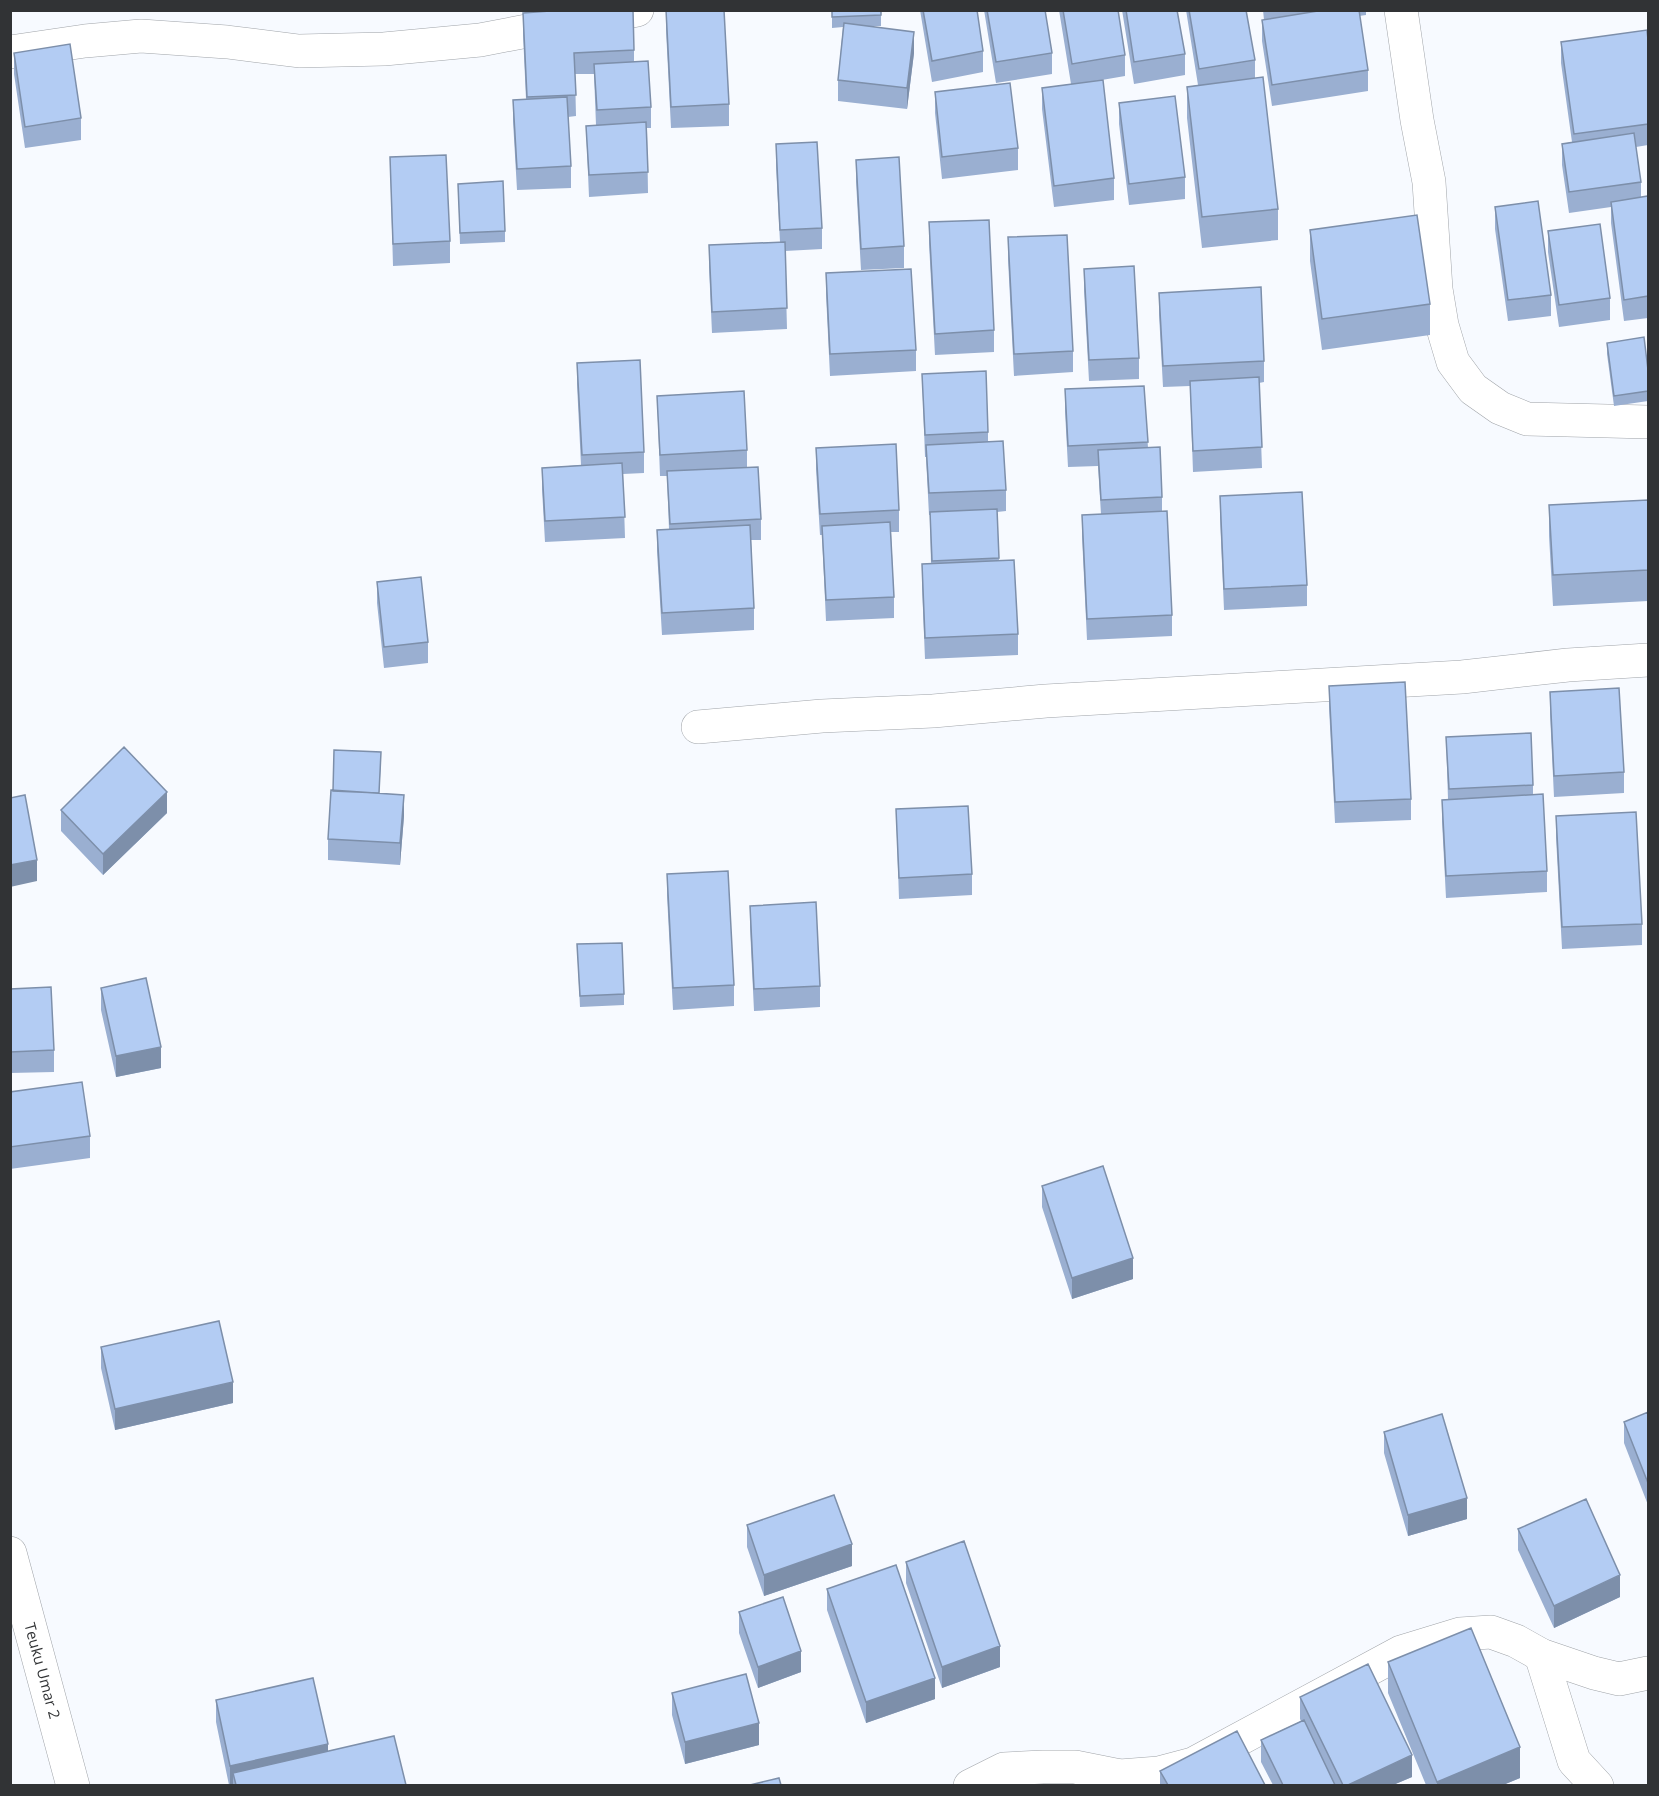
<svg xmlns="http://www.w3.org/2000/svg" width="1659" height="1796" font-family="'Open Sans',sans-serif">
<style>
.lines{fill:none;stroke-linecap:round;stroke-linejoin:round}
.minor-casing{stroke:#a0a4a9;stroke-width:34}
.minor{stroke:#fff;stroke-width:33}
.wall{fill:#9aafd1}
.shaded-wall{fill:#7d8faa}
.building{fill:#b3ccf3;stroke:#7d8faa;stroke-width:1.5}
.labels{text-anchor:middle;stroke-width:4.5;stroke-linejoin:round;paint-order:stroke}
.street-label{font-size:15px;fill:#313335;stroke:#fff}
</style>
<rect width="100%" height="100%" fill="#f7faff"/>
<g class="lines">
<!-- minor casing -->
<g class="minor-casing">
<g id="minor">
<path d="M 1401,10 L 1417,120 L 1429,182 L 1436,289 L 1442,325 L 1453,362 L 1473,389 L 1500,408 L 1527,419 L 1648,422"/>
<path d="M 10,52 L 85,41 L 141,36 L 227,42 L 299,51 L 384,49 L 480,40 L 637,10"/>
<path d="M 698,727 L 822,716 L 933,711 L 1046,701 L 1462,677 L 1568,665 L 1648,660"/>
<path id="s1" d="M 10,1553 L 73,1786"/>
<path d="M 1541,1655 L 1574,1761 L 1597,1786"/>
<path d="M 970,1786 L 1004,1769 L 1043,1767 L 1075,1767 L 1120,1776 L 1159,1773 L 1193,1764 L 1401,1652 L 1460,1634 L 1491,1632 L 1516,1641 L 1541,1655 L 1594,1673 L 1619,1679 L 1648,1673"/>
</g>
</g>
<!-- minor -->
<use href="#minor" class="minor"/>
</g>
<!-- wall -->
<path class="wall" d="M 666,10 L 729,104 L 729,126 L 671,128 L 666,30 Z
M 832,10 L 881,10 L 881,26 L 870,26 L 914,53 L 907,109 L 838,101 L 838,80 L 843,27 L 832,28 Z
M 920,10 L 977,10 L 983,51 L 983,72 L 932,82 Z
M 984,10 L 1045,10 L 1052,53 L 1052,74 L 996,83 Z
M 1059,10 L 1118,10 L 1125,55 L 1125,76 L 1096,81 L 1114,178 L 1114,200 L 1054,207 L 1042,109 L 1042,88 L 1071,84 Z
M 1122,10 L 1177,10 L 1185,54 L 1185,75 L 1134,84 Z
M 1186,10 L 1246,10 L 1255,60 L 1255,78 L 1278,209 L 1278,240 L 1202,248 L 1187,118 L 1187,87 L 1198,85 Z
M 1263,10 L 1366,10 L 1366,15 L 1359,16 L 1368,70 L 1368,91 L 1272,106 L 1262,41 L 1262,20 L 1264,20 Z
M 523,13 L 634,50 L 634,62 L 651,107 L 651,128 L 647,128 L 648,193 L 589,197 L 586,126 L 596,125 L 594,74 L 575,74 L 576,116 L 568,117 L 571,166 L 571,188 L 517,190 L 513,121 L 513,100 L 526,99 L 523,34 Z
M 1648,40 L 1648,145 L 1636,147 L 1641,182 L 1641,197 L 1648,196 L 1648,318 L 1624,321 L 1611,223 L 1611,207 L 1569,213 L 1562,165 L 1562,144 L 1572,142 L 1561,63 L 1561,42 Z
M 14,53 L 81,118 L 81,140 L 25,148 L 14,74 Z
M 935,92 L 1018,148 L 1018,170 L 942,179 L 935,113 Z
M 1119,103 L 1185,177 L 1185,199 L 1129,205 L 1119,124 Z
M 776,144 L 822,228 L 822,249 L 785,251 L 787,329 L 712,333 L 709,267 L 709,245 L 780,242 L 776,166 Z
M 1647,147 L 1648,147 L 1648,169 L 1647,158 Z
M 390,157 L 450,241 L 450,263 L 393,266 Z
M 856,160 L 904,246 L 904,268 L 861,270 L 856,181 Z
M 458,184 L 505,231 L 505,242 L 460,244 Z
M 1495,207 L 1551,295 L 1551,316 L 1508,321 L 1495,229 Z
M 929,222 L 994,330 L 994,352 L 935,355 L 929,243 Z
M 1310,230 L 1430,304 L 1430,335 L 1322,350 L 1310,261 Z
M 1548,231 L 1610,298 L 1610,320 L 1559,327 L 1548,252 Z
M 1008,237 L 1073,351 L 1073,372 L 1014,376 L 1008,259 Z
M 1084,269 L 1139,358 L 1139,379 L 1089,381 L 1084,290 Z
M 826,273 L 916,350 L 916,371 L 830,376 L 826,294 Z
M 1159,293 L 1264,361 L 1264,382 L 1259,383 L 1262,468 L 1193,472 L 1190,386 L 1163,387 L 1159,314 Z
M 1607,343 L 1648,370 L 1648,401 L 1614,406 L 1607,354 Z
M 577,363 L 644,452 L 644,473 L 623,474 L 625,538 L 545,542 L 542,489 L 542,468 L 581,465 L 577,384 Z
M 922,374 L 988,432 L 988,442 L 1006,490 L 1006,511 L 997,512 L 999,561 L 1018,634 L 1018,655 L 925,659 L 922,586 L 922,564 L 931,564 L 930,515 L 929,515 L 926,457 L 925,457 Z
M 1144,386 L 1148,448 L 1162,497 L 1162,511 L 1172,615 L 1172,636 L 1087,640 L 1082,536 L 1082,515 L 1101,514 L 1098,466 L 1068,467 L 1065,411 L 1065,389 Z
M 657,396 L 747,450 L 747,467 L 761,519 L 761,540 L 751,540 L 754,608 L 754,630 L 662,635 L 657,551 L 657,530 L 669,529 L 667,476 L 660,476 Z
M 816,448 L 899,510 L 899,532 L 891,532 L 894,597 L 894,618 L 826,621 L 822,535 L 820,535 L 816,469 Z
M 1220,496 L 1307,585 L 1307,606 L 1224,610 L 1220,517 Z
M 1648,500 L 1648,601 L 1553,606 L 1549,536 L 1549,505 Z
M 377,582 L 428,642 L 428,663 L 384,668 L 377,603 Z
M 1329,686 L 1411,799 L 1411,820 L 1335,823 L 1329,707 Z
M 1550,692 L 1624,772 L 1624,793 L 1554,797 L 1550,713 Z
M 1446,737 L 1533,785 L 1533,795 L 1547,871 L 1547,892 L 1446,898 L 1442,821 L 1442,800 L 1448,799 Z
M 381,763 L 379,793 L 404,816 L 400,865 L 328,860 L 328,839 L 333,791 Z
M 896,809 L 972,874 L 972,895 L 899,899 Z
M 61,810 L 167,813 L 103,875 L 61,831 Z
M 1556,816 L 1642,924 L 1642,945 L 1562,949 L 1556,837 Z
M 667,874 L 734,985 L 734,1006 L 673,1010 L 667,895 Z
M 750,906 L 820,986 L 820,1007 L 754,1011 L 750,927 Z
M 577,944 L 624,994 L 624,1005 L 580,1007 Z
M 101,988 L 161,1068 L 116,1077 L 101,1010 Z
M 10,989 L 54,1050 L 54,1072 L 10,1073 Z
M 10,1092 L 90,1136 L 90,1158 L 10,1169 Z
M 1042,1186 L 1133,1279 L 1072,1299 L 1042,1207 Z
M 101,1347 L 233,1403 L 115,1430 L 101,1368 Z
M 1648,1412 L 1648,1505 L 1624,1443 L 1624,1422 Z
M 1384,1432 L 1467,1519 L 1408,1536 L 1384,1453 Z
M 747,1525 L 852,1566 L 764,1596 L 747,1547 Z
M 1518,1529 L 1620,1597 L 1554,1628 L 1518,1550 Z
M 906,1562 L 1000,1667 L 942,1688 L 906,1583 Z
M 827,1589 L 935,1699 L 866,1723 L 827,1610 Z
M 739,1612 L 801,1672 L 758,1688 L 739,1633 Z
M 1388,1662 L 1520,1778 L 1503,1785 L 1426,1785 L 1388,1693 Z
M 672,1693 L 759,1745 L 685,1764 L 672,1715 Z
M 1300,1697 L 1412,1777 L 1393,1785 L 1273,1785 L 1261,1762 L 1261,1740 L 1301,1721 L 1300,1719 Z
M 216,1700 L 328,1751 L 406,1785 L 229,1785 L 216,1722 Z
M 1160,1771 L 1265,1785 L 1160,1785 Z"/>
<!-- shaded-wall -->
<path class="shaded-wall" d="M 914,32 L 914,53 L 907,109 L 907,88 Z
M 167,792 L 167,813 L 103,875 L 103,854 Z
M 404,795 L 404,816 L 400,865 L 400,843 Z
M 37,860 L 37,881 L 10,887 L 10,865 Z
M 161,1047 L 161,1068 L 116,1077 L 116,1056 Z
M 1133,1258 L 1133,1279 L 1072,1299 L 1072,1278 Z
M 233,1382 L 233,1403 L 115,1430 L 115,1409 Z
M 1467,1498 L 1467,1519 L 1408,1536 L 1408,1515 Z
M 852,1544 L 852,1566 L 764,1596 L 764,1575 Z
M 1620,1575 L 1620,1597 L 1554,1628 L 1554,1606 Z
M 1000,1646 L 1000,1667 L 942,1688 L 942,1667 Z
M 801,1651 L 801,1672 L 758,1688 L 758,1667 Z
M 935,1678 L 935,1699 L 866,1723 L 866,1702 Z
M 759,1723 L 759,1745 L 685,1764 L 685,1742 Z
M 328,1744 L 328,1766 L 233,1773 L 233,1785 L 230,1785 L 230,1766 Z
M 1520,1747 L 1520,1778 L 1503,1785 L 1437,1785 L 1437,1782 Z
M 1412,1755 L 1412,1777 L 1393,1785 L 1348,1785 Z"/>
<!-- building -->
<path class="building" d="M 564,10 L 633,10 L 634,50 L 574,53 L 576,95 L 527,97 L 523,13 Z
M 666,10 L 724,10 L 729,104 L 671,107 Z
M 832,10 L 881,10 L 881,15 L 832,17 Z
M 923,10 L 977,10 L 983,51 L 932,61 Z
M 987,10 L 1045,10 L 1052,53 L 996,62 Z
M 1063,10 L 1118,10 L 1125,55 L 1072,64 Z
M 1126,10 L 1177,10 L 1185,54 L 1134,62 Z
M 1189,10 L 1246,10 L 1255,60 L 1199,69 Z
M 1324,10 L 1359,10 L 1368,70 L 1272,85 L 1262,20 Z
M 844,23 L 914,32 L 907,88 L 838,80 Z
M 1647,30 L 1648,40 L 1648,124 L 1574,134 L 1561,42 Z
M 70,44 L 81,118 L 25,127 L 14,53 Z
M 648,61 L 651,107 L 597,110 L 594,64 Z
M 1263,77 L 1278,209 L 1202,217 L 1187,87 Z
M 1103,80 L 1114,178 L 1054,186 L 1042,88 Z
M 1010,83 L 1018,148 L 942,157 L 935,92 Z
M 1175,96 L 1185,177 L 1129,184 L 1119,103 Z
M 567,97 L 571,166 L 517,169 L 513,100 Z
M 646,122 L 648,172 L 589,175 L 586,126 Z
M 1634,133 L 1641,182 L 1569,192 L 1562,144 Z
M 817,142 L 822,228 L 780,230 L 776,144 Z
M 446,155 L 450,241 L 393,244 L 390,157 Z
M 899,157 L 904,246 L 861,249 L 856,160 Z
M 503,181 L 505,231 L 460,233 L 458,184 Z
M 1648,196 L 1648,296 L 1624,300 L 1611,202 Z
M 1538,201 L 1551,295 L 1508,300 L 1495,207 Z
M 1417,215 L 1430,304 L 1322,319 L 1310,230 Z
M 989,220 L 994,330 L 935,334 L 929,222 Z
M 1600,224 L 1610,298 L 1559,305 L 1548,231 Z
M 1067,235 L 1073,351 L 1014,354 L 1008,237 Z
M 785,242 L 787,308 L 712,312 L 709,245 Z
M 1134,266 L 1139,358 L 1089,360 L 1084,269 Z
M 911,269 L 916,350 L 830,354 L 826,273 Z
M 1261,287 L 1264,361 L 1163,366 L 1159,293 Z
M 1644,337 L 1648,370 L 1648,391 L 1614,396 L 1607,343 Z
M 640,360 L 644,452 L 582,455 L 577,363 Z
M 986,371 L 988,432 L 925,435 L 922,374 Z
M 1259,377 L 1262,447 L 1193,451 L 1190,381 Z
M 1144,386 L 1148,442 L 1068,446 L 1065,389 Z
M 744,391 L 747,450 L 660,455 L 657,396 Z
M 1003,441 L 1006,490 L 929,493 L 926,445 Z
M 896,444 L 899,510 L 820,514 L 816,448 Z
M 1160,447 L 1162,497 L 1101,500 L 1098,450 Z
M 622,463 L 625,517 L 545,521 L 542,468 Z
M 758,467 L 761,519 L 670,524 L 667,471 Z
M 1302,492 L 1307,585 L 1224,589 L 1220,496 Z
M 1648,500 L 1648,570 L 1553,575 L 1549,505 Z
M 997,509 L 999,558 L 932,561 L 930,512 Z
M 1167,511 L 1172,615 L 1087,619 L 1082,515 Z
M 890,522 L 894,597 L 826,600 L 822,526 Z
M 750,525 L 754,608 L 662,613 L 657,530 Z
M 1014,560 L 1018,634 L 925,638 L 922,564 Z
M 421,577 L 428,642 L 384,647 L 377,582 Z
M 1405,682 L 1411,799 L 1335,802 L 1329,686 Z
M 1619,688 L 1624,772 L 1554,776 L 1550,692 Z
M 1531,733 L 1533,785 L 1449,789 L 1446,737 Z
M 124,747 L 167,792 L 103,854 L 61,810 Z
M 334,750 L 381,752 L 379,793 L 333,791 Z
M 331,790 L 404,795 L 400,843 L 328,839 Z
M 1543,794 L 1547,871 L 1446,876 L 1442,800 Z
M 25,795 L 37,860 L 10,865 L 10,798 Z
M 968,806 L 972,874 L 899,878 L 896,809 Z
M 1636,812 L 1642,924 L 1562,927 L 1556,816 Z
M 728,871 L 734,985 L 673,988 L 667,874 Z
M 816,902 L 820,986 L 754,989 L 750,906 Z
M 622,943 L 624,994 L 580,996 L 577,944 Z
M 146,978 L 161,1047 L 116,1056 L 101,988 Z
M 51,987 L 54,1050 L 10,1052 L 10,989 Z
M 82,1082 L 90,1136 L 10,1147 L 10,1092 Z
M 1103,1166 L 1133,1258 L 1072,1278 L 1042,1186 Z
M 219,1321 L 233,1382 L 115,1409 L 101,1347 Z
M 1648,1412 L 1648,1483 L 1624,1422 Z
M 1442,1414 L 1467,1498 L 1408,1515 L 1384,1432 Z
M 834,1495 L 852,1544 L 764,1575 L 747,1525 Z
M 1586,1499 L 1620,1575 L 1554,1606 L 1518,1529 Z
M 964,1541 L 1000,1646 L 942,1667 L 906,1562 Z
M 896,1565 L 935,1678 L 866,1702 L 827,1589 Z
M 783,1597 L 801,1651 L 758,1667 L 739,1612 Z
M 1471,1628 L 1520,1747 L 1437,1782 L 1388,1662 Z
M 1368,1664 L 1412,1755 L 1348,1785 L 1343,1785 L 1300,1697 Z
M 746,1674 L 759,1723 L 685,1742 L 672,1693 Z
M 313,1678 L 328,1744 L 230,1766 L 216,1700 Z
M 1304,1720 L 1335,1785 L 1283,1785 L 1261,1740 Z
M 1237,1731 L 1265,1785 L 1168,1785 L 1160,1771 Z
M 394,1736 L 406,1785 L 236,1785 L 233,1773 Z
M 779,1778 L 781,1785 L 750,1785 Z"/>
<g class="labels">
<!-- street labels -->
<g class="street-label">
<text dy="5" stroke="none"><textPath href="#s1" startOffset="122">Teuku Umar 2</textPath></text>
</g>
</g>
<!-- border -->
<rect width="1659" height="1796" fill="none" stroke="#313335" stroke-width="24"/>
</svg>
